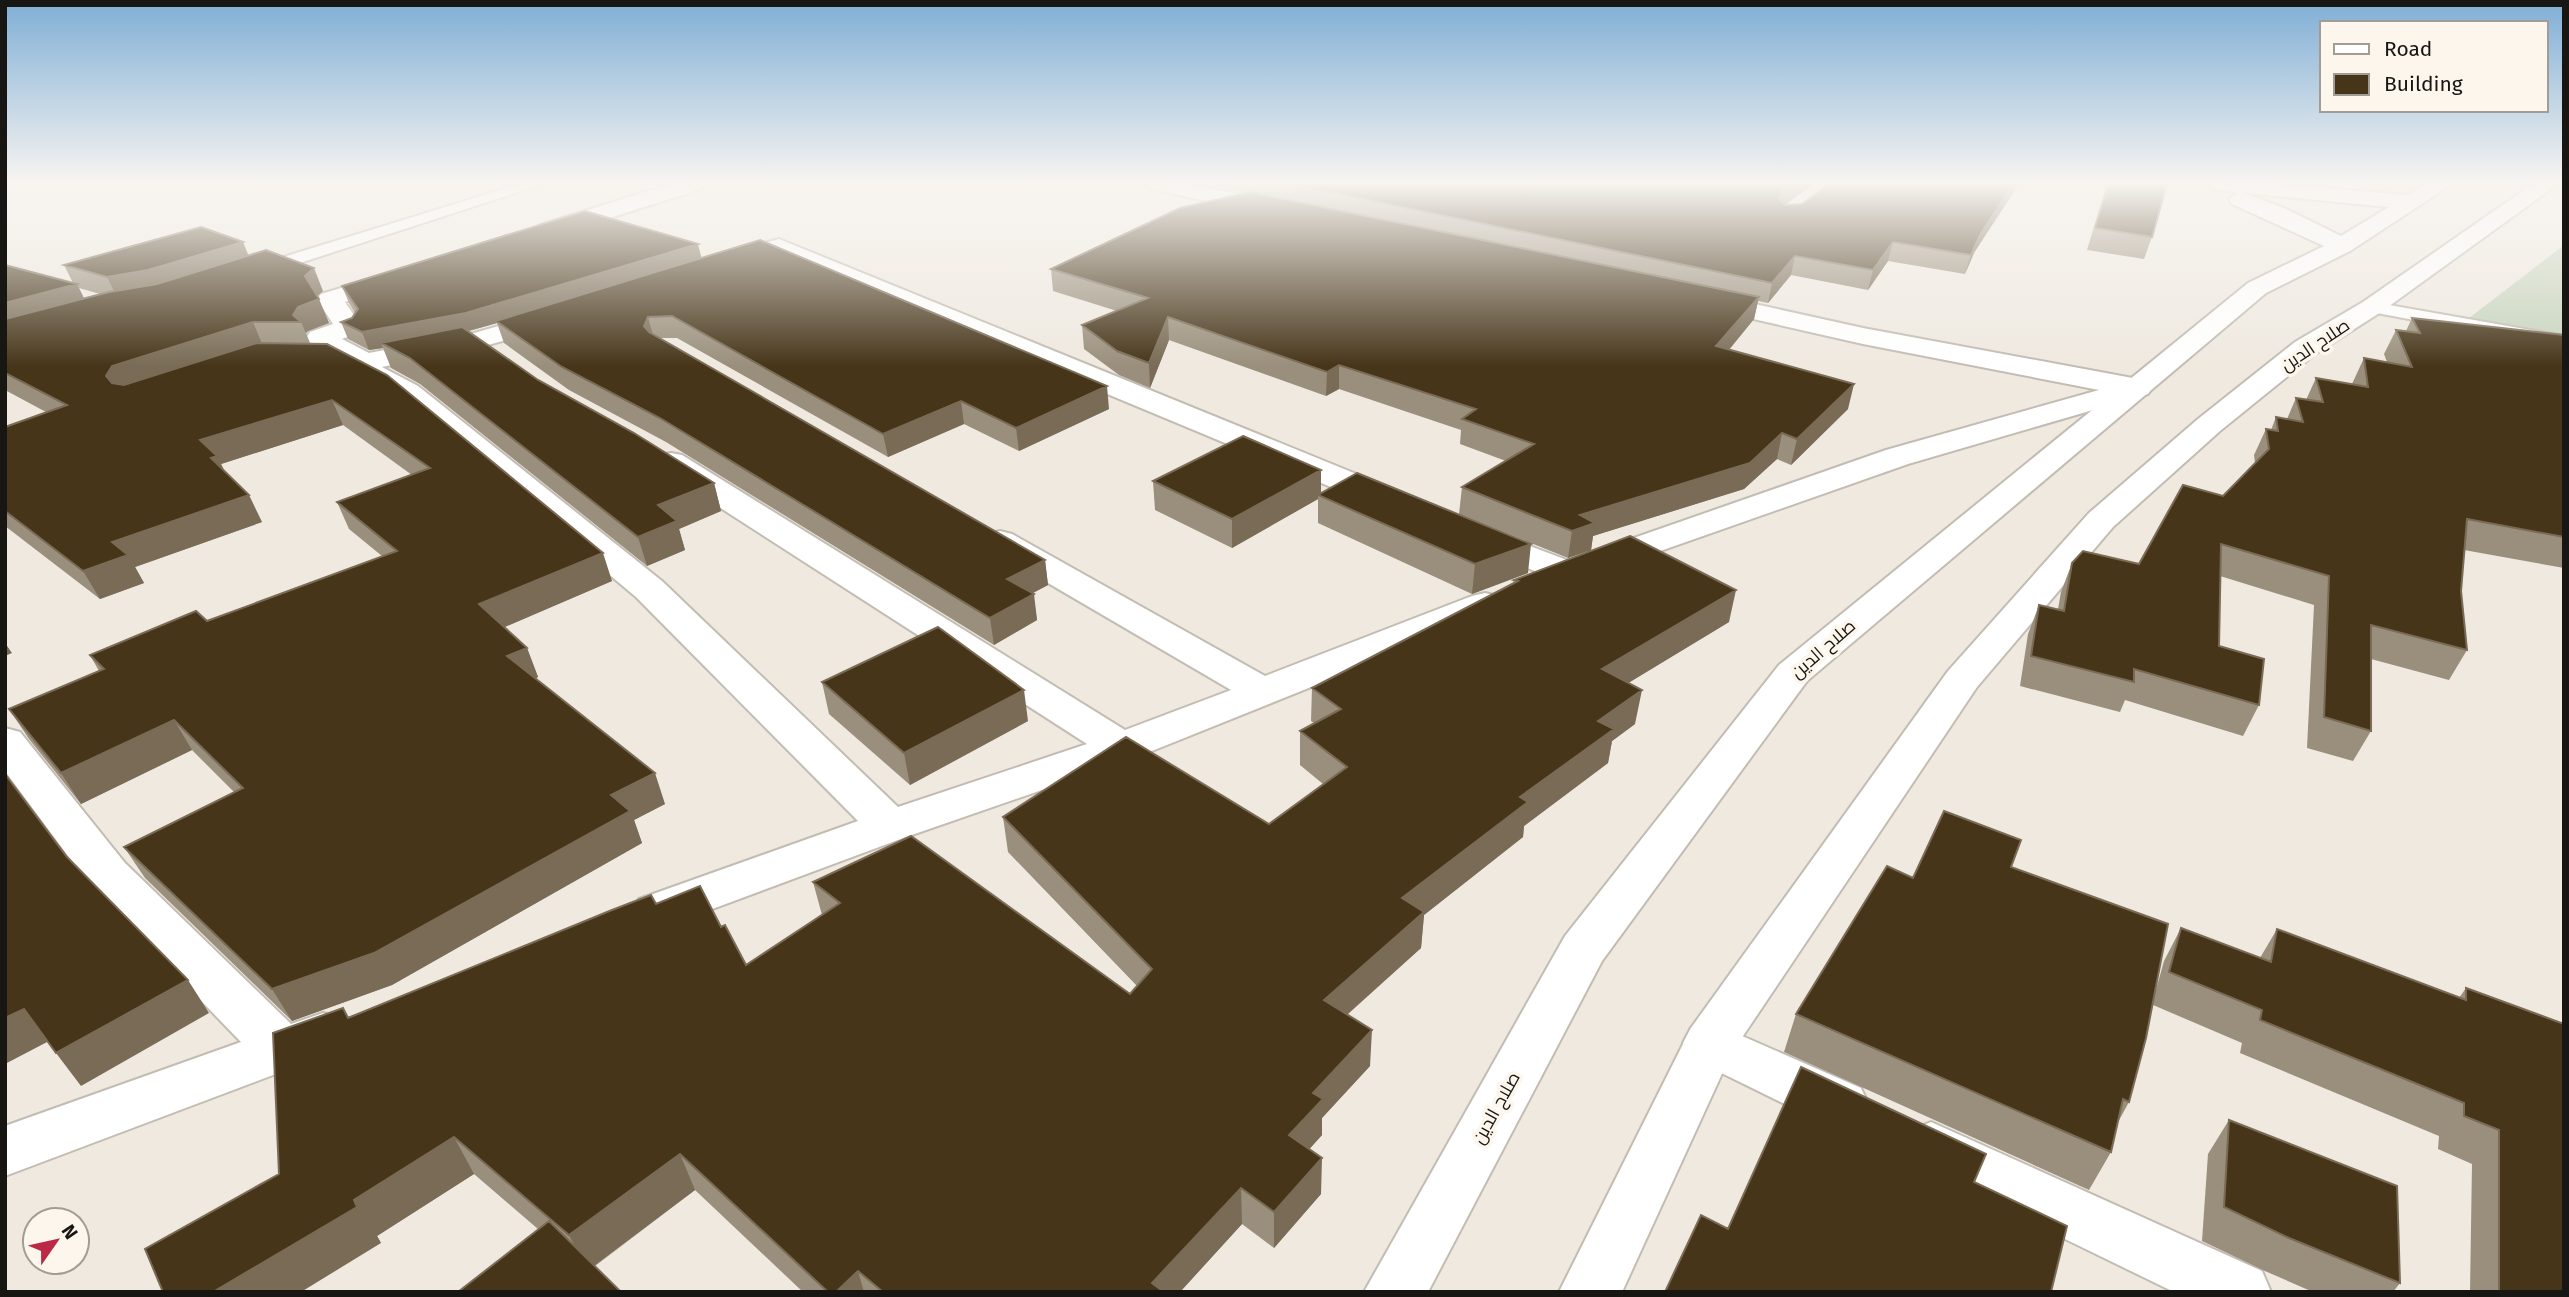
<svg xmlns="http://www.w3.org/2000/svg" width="2569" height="1297" font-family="'Fira Sans',Cairo,sans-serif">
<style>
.green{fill:#c6d4bd}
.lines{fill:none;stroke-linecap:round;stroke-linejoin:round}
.service-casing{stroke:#c2bcb3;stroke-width:4}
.minor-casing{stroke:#c2bcb3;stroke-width:4}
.trunk-casing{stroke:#c2bcb3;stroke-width:4}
.service{fill:#fff;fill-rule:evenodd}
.minor{fill:#fff;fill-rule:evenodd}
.trunk{fill:#fff;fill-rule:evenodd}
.wall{fill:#9a8f7c;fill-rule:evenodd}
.shaded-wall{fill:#796b55}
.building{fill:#463519;stroke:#796b55;stroke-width:2}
.labels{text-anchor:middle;stroke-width:7;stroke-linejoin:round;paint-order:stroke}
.street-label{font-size:18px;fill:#181613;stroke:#fcf6ed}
</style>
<rect width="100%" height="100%" fill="#efe9e0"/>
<!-- green -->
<path class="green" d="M 2564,245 L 2564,338 L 2464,322 Z"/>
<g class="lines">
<!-- service casing -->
<g class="service-casing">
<path id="service" d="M 520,184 L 543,184 L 266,274 L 260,275 L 252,270 L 254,266 Z
M 2372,302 L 2564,336 L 2564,348 L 2366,311 L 2363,307 L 2366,303 Z"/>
</g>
<!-- minor casing -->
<g class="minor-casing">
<path id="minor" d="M 670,184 L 704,184 L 701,189 L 556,235 L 540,235 L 536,230 L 540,225 Z
M 1144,184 L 1188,184 L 1273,201 L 1284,208 L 1273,215 L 1155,190 Z
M 779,239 L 1403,493 L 1408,500 L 1403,507 L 1391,510 L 1379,507 L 773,255 L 725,268 L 716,266 L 713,261 L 716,256 Z
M 394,272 L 403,274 L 406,279 L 403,284 L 345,302 L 362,327 L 358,333 L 342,339 L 369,353 L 474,333 L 552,311 L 561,313 L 565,319 L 561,325 L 477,348 L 382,367 L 418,386 L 662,581 L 898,807 L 1087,744 L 660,469 L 655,462 L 660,455 L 671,453 L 682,455 L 1125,730 L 1231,690 L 988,548 L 983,541 L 988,534 L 1000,531 L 1012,534 L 1265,676 L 1472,596 L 1485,593 L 1498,596 L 1503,604 L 1498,612 L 1137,757 L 906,837 L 656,930 L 639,925 L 632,912 L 639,899 L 858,821 L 636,597 L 398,398 L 349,372 L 347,363 L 310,344 L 306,338 L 310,332 L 333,324 L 317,299 L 321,294 Z
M 1705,293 L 1863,328 L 2138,379 L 2148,382 L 2152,388 L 2148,394 L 1908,464 L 1609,569 L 1597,573 L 1585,569 L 1579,562 L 1585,555 L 1886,450 L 2099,390 L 1863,344 L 1696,306 L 1692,301 L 1696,296 Z
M 1482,528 L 1580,565 L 1585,573 L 1580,581 L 1567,584 L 1470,545 L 1465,538 L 1470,531 Z
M 5,728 L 20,732 L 125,863 L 291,1024 L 323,1013 L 342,1019 L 349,1034 L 342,1049 L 5,1176 L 5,1126 L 241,1042 L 91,887 L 5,771 Z
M 1710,1022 L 1861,1088 L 1869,1105 L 1861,1122 L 1841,1128 L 1821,1122 L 1691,1058 L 1683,1043 L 1691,1028 Z
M 1931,1122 L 2262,1271 L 2271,1292 L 2174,1292 L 1911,1164 L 1903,1147 L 1911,1130 Z"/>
</g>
<!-- trunk casing -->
<g class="trunk-casing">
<path id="trunk" d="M 2210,184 L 2274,184 L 2408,195 L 2426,184 L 2452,184 L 2350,251 L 2266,293 L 1807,681 L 1602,961 L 1428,1292 L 1364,1292 L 1565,936 L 1779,665 L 2248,283 L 2324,246 L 2232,204 L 2229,199 L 2239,193 L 2213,189 ZM 2243,193 L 2389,207 L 2341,236 L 2284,208 Z
M 2533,184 L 2558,184 L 2381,312 L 2315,354 L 2220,431 L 2113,527 L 1977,687 L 1731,1054 L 1622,1292 L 1559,1292 L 1691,1028 L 1948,671 L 2089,513 L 2198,419 L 2295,342 L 2363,302 Z"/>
</g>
<!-- service -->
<use href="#service" class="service"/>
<!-- minor -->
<use href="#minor" class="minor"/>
<!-- trunk -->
<use href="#trunk" class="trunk"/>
</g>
<!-- wall -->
<path class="wall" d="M 1206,184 L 1814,184 L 1785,205 L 1974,253 L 1965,274 L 1888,261 L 1868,290 L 1791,275 L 1768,303 L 1758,301 L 1754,319 L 1729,350 L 1848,409 L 1791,465 L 1777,459 L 1744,489 L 1593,536 L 1591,550 L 1568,558 L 1459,514 L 1462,487 L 1506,461 L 1460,444 L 1461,430 L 1339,389 L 1326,396 L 1169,340 L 1150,388 L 1119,375 L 1084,349 L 1082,325 L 1117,311 L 1053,291 L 1051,269 L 1247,193 Z
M 2107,184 L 2167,184 L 2152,237 L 2144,259 L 2087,250 Z
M 249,255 L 323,291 L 317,296 L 329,323 L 308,331 L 306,333 L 310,343 L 612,581 L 504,627 L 527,648 L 538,677 L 535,679 L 665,804 L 634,820 L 642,843 L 392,985 L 292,1021 L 145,878 L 124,847 L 234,792 L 192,750 L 81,804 L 29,739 L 9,709 L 99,671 L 90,655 L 207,621 L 382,556 L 349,529 L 337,502 L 412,475 L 343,425 L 221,464 L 225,472 L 262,522 L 135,567 L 144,583 L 100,599 L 5,526 L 5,427 L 46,412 L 5,390 L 5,265 L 73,283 L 64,265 ZM 79,288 L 100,294 L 84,298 Z
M 702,258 L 1109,409 L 1019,451 L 964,424 L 888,457 L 677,338 L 659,338 L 1045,560 L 1048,585 L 1033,593 L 1037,620 L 994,645 L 666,442 L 569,390 L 504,343 L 497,323 L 469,331 L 538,380 L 714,483 L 721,511 L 679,529 L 685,550 L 647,566 L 420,384 L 391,368 L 383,348 L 369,350 L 348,339 L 341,322 L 352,318 L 355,313 L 349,303 L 342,286 Z
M 2412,318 L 2564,335 L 2564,568 L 2464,550 L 2461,591 L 2467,650 L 2449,680 L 2371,659 L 2371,731 L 2353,761 L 2307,748 L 2314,605 L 2220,576 L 2219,646 L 2259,705 L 2243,736 L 2125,700 L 2120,712 L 2020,686 L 2028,634 L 2039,605 L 2058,609 L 2061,592 L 2072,563 L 2139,564 L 2223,496 L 2255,463 L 2254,455 L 2266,429 L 2271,430 L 2276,417 L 2287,419 L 2296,398 L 2306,400 L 2316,378 L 2352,384 L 2364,358 L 2387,362 L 2384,354 L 2396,330 L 2406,331 Z
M 1153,481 L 1321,494 L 1528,573 L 1472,594 L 1318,523 L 1318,499 L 1232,548 L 1155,510 Z
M 1514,580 L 1729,622 L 1628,683 L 1635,724 L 1612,741 L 1608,763 L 1524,826 L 1523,837 L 1424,915 L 1421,948 L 1347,1015 L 1370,1066 L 1322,1118 L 1322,1135 L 1309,1149 L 1321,1194 L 1274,1248 L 1242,1224 L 1180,1292 L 803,1292 L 695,1190 L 595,1266 L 538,1229 L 474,1174 L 377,1236 L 381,1243 L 279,1174 L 348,1017 L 656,904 L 721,927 L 746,965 L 822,915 L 813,882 L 1130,994 L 1137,986 L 1008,852 L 1003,817 L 1269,824 L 1323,784 L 1300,765 L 1300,731 L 1314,723 L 1311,721 L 1312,688 L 1513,583 Z
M 822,682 L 1028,721 L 910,785 L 829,714 Z
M 2011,867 L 2154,997 L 2164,961 L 2181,928 L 2260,958 L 2277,929 L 2459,998 L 2466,988 L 2564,1292 L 2470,1292 L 2472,1164 L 2438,1149 L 2439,1136 L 2240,1053 L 2242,1043 L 2153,1005 L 2129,1102 L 2117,1124 L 2111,1152 L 2089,1190 L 1784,1052 L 1796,1014 L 1913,878 Z
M 2229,1120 L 2400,1283 L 2393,1292 L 2313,1292 L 2265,1271 L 2202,1241 L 2208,1154 Z"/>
<!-- shaded-wall -->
<path class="shaded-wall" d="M 1792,184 L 1814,184 L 1780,208 L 1779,198 L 1783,190 Z
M 2013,184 L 2019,184 L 1974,253 L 1965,274 L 1971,255 L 1980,235 Z
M 243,242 L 252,264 L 118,299 L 107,277 Z
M 1893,242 L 1888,261 L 1868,290 L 1873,270 Z
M 698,244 L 702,260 L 496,321 L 497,323 L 472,330 L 388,347 L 381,343 L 383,348 L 369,350 L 362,332 Z
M 1795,256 L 1791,275 L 1768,303 L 1772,283 Z
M 314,268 L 323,291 L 314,299 L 305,276 Z
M 77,284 L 88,307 L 5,329 L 5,303 Z
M 1759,297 L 1754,319 L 1712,370 L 1716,346 Z
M 319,299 L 329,323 L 308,331 L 306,333 L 301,322 L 293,315 L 298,307 Z
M 648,317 L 654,339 L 644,326 Z
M 1168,317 L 1169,340 L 1150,388 L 1149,363 Z
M 253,322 L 263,346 L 119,401 L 106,376 L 112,366 Z
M 1339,365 L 1339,389 L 1326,396 L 1327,372 Z
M 1854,384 L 1848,409 L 1791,465 L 1797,439 Z
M 1107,386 L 1109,409 L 1019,451 L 1016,428 Z
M 332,400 L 343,425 L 221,464 L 230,483 L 224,485 L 200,440 Z
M 961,401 L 964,424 L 888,457 L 883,434 Z
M 1782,433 L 1777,459 L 1744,489 L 1593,536 L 1591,550 L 1568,558 L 1572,531 L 1580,515 Z
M 1321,470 L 1321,496 L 1318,495 L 1318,499 L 1232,548 L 1232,519 Z
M 714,483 L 721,511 L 679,529 L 685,550 L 647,566 L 638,537 L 658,505 Z
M 249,495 L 262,522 L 135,567 L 144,583 L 100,599 L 83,571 L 112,542 Z
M 1531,544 L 1528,573 L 1472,594 L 1475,564 Z
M 603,553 L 612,581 L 491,633 L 479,604 Z
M 1045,560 L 1048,585 L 1010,605 L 1007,579 Z
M 1736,590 L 1729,622 L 1597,702 L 1602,669 Z
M 1034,594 L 1037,620 L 994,645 L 990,618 Z
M 5,643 L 12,653 L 5,656 Z
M 527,648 L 538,677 L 518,686 L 507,656 Z
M 1024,690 L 1028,721 L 910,785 L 904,753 Z
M 1642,690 L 1635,724 L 1612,741 L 1608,763 L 1524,826 L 1523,837 L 1424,915 L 1421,948 L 1323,1036 L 1324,1000 L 1402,898 L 1520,797 L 1598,721 Z
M 174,720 L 192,750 L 81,804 L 61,773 Z
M 655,773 L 665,804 L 634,820 L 642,843 L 392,985 L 292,1021 L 272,989 L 611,795 Z
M 188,980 L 209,1013 L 81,1086 L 56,1053 Z
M 24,1009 L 49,1041 L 5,1064 L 5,1018 Z
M 1372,1030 L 1370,1066 L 1322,1118 L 1322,1135 L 1289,1172 L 1289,1135 L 1313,1093 Z
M 454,1137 L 474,1174 L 377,1236 L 381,1243 L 301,1292 L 213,1292 L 354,1200 Z
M 680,1154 L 695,1190 L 587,1271 L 569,1235 Z
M 1322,1158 L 1321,1194 L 1274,1248 L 1274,1212 Z
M 1241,1188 L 1242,1224 L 1180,1292 L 1153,1292 L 1152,1283 Z
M 858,1271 L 864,1292 L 836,1292 Z"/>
<!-- building -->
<path class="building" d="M 1290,184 L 1792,184 L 1783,190 L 1779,198 L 1785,205 L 1802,204 L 1829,184 L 2013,184 L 1980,235 L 1971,255 L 1893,242 L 1873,270 L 1795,256 L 1772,283 Z
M 2108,184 L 2167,184 L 2152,237 L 2095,228 Z
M 1250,192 L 1759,297 L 1716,346 L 1854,384 L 1797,439 L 1782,433 L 1750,463 L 1580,515 L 1595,523 L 1572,531 L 1462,487 L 1534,444 L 1462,419 L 1476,409 L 1339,365 L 1327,372 L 1168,317 L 1149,363 L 1117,351 L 1082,325 L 1148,298 L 1051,269 L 1180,208 Z
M 585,211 L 698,244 L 466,313 L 362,332 L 341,322 L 352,318 L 358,309 L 342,286 Z
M 201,227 L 243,242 L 148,270 L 107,277 L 64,265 Z
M 760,240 L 1107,386 L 1016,428 L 961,401 L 883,434 L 672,316 L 648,317 L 644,326 L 649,332 L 1045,560 L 1007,579 L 1034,594 L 990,618 L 660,418 L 562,367 L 496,321 Z
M 266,250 L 314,268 L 305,276 L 319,299 L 298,307 L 293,315 L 301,322 L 253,322 L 112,366 L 106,376 L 112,383 L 124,385 L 257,343 L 327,344 L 387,375 L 603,553 L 479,604 L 527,648 L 507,656 L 655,773 L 611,795 L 630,811 L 374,953 L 272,989 L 124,847 L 243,788 L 174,720 L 61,773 L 9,709 L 104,669 L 90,655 L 196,611 L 207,621 L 397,551 L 337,502 L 430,468 L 332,400 L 200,440 L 217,456 L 211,458 L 249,495 L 112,542 L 128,555 L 83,571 L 5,511 L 5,427 L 67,405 L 5,373 L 5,319 L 109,292 L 157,284 Z
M 5,265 L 77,284 L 5,303 Z
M 2412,318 L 2564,335 L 2564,537 L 2467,519 L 2461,591 L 2467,650 L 2371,625 L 2371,731 L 2324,717 L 2329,576 L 2221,544 L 2219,646 L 2264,659 L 2259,705 L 2134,669 L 2134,682 L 2031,656 L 2039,605 L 2064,611 L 2072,563 L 2083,551 L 2139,564 L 2183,485 L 2223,496 L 2269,449 L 2266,429 L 2278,431 L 2276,417 L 2303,422 L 2296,398 L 2323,402 L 2316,378 L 2368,387 L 2364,358 L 2412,367 L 2396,330 L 2420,333 Z
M 462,327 L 538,380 L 634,433 L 714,483 L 658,505 L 677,521 L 638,537 L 410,358 L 381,343 Z
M 1243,436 L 1321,470 L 1232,519 L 1153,481 Z
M 1357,473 L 1531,544 L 1475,564 L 1318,495 Z
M 1630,536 L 1736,590 L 1602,669 L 1642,690 L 1598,721 L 1614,729 L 1520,797 L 1528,802 L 1402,898 L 1424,912 L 1324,1000 L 1372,1030 L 1313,1093 L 1323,1099 L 1289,1135 L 1322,1158 L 1274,1212 L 1241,1188 L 1152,1283 L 1164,1292 L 883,1292 L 858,1271 L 836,1292 L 828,1292 L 680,1154 L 569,1235 L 454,1137 L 354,1200 L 357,1207 L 213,1292 L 163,1292 L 145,1249 L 279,1174 L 273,1033 L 343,1008 L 348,1018 L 612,910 L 651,895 L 656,904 L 700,886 L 721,927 L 725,925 L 746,965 L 840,903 L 813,882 L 911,836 L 1130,994 L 1152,969 L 1003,817 L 1126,737 L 1269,824 L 1347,767 L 1300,731 L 1341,709 L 1312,688 L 1518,581 L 1514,580 Z
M 938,627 L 1024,690 L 904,753 L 822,682 Z
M 5,774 L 67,857 L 188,980 L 56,1053 L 24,1009 L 5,1018 Z
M 1944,811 L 2021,840 L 2011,867 L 2168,924 L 2146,1038 L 2129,1102 L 2123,1099 L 2111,1152 L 1796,1014 L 1887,866 L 1913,878 Z
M 2181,928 L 2271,962 L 2277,929 L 2466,1000 L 2466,988 L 2564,1024 L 2564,1292 L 2499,1292 L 2499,1130 L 2464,1116 L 2464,1103 L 2260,1020 L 2262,1010 L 2169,972 Z
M 1801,1067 L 1986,1154 L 1974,1182 L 2067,1226 L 2051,1292 L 1665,1292 L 1701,1215 L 1728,1229 Z
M 2229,1120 L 2397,1186 L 2400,1283 L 2289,1238 L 2224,1207 Z
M 549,1221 L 621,1292 L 458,1292 Z"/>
<!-- sky -->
<linearGradient id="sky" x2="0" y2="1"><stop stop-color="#7faed5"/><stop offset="0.5" stop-color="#f8f5f1"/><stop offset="1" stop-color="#f8f5f1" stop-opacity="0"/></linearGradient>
<rect width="2569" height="366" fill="url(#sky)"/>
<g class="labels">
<!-- street labels -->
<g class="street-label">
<text transform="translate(2315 345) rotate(-34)" y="6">صلاح الدين</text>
<text transform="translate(1823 649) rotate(-41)" y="6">صلاح الدين</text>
<text transform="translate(1496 1108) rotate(-61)" y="6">صلاح الدين</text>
</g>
</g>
<!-- border -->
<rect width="2569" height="1297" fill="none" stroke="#181613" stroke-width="14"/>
<!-- legend -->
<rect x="2320" y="21" width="228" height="91" fill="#fcf6ed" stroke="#a19c96" stroke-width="2"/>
<rect x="2334" y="44" width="35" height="10" fill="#ffffff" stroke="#a19c96" stroke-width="2"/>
<text x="2384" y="56" font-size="21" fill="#181613">Road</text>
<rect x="2334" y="74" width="35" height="21" fill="#463519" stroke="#a19c96" stroke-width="2"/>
<text x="2384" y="91" font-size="21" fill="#181613">Building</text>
<!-- north arrow -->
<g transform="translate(56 1241) rotate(56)"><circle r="33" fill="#fcf6ed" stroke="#a19c96" stroke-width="2"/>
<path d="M0-5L12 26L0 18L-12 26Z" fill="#bb2946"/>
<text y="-10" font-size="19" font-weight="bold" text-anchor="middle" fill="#181613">N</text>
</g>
</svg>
